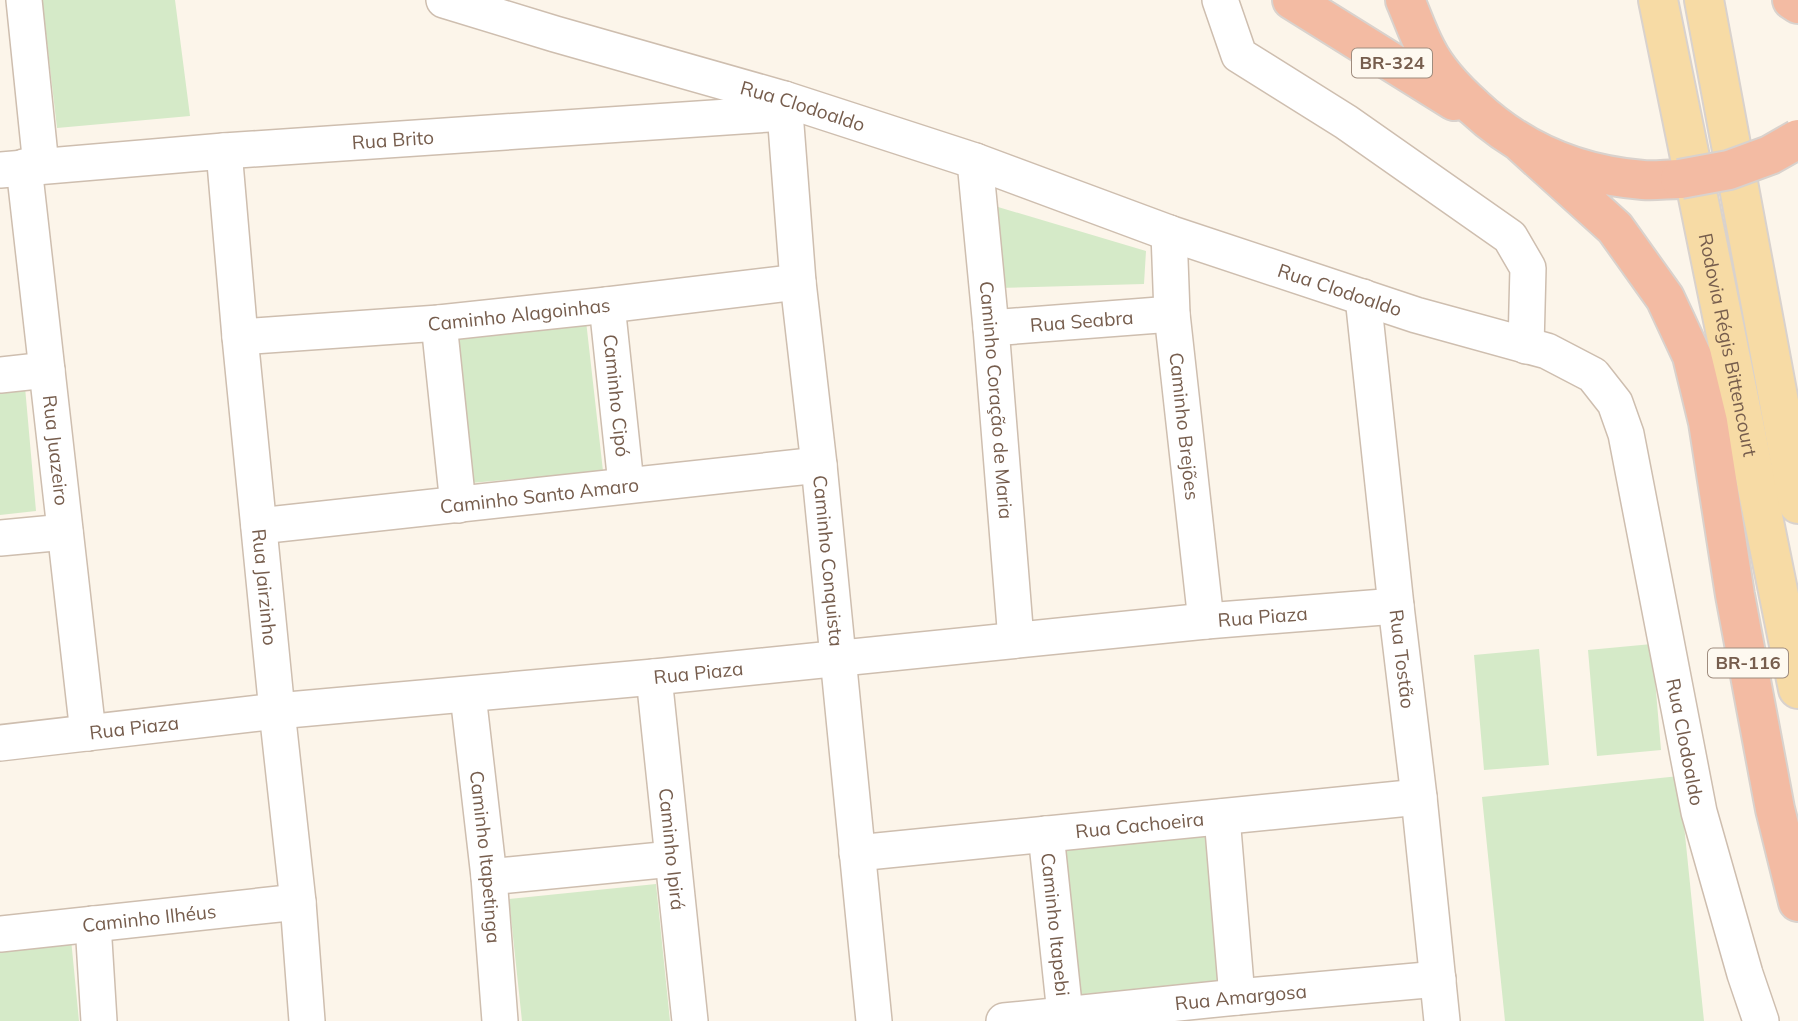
<svg xmlns="http://www.w3.org/2000/svg" width="1798" height="1021" font-family="Mulish,sans-serif">
<style>
.green{fill:#d5eac8}
.lines{fill:none;stroke-linecap:round;stroke-linejoin:round}
.minor-casing{stroke:#cebeaf;stroke-width:38}
.major-casing{stroke:#d9d2cd;stroke-width:42}
.highway-casing{stroke:#d9d2cd;stroke-width:42}
.minor{stroke:#fff;stroke-width:35}
.major{stroke:#f7dba5;stroke-width:38}
.highway{stroke:#f3bba3;stroke-width:38}
.highway-bridge-casing{stroke:#d9d2cd;stroke-width:42;stroke-linecap:butt}
.highway-bridge{stroke:#f3bba3;stroke-width:38}
.labels{text-anchor:middle;stroke-width:6;stroke-linejoin:round;paint-order:stroke}
.shield{fill:#fef9f0;stroke:#9f8c7e;stroke-width:2}
.shield-label{font-size:18px;font-weight:bold;fill:#765d4d}
.street-label{font-size:19px;fill:#765d4d;stroke:#fef9f0}
</style>
<rect width="100%" height="100%" fill="#fcf5ea"/>
<!-- green -->
<path class="green" d="M 42,0 L 175,0 L 190,116 L 57,128 Z
M 988,204 L 1146,251 L 1144,284 L 998,288 Z
M 585,312 L 603,471 L 471,483 L 455,326 Z
M 25,387 L 36,511 L 0,515 L 0,389 Z
M 1652,644 L 1661,750 L 1597,756 L 1588,650 Z
M 1539,649 L 1549,765 L 1484,770 L 1474,655 Z
M 1679,776 L 1704,1021 L 1505,1021 L 1482,797 Z
M 1207,826 L 1223,980 L 1076,995 L 1060,840 Z
M 656,884 L 670,1021 L 522,1021 L 509,899 Z
M 71,939 L 79,1021 L 0,1021 L 0,946 Z"/>
<g class="lines">
<!-- minor casing -->
<g class="minor-casing">
<g id="minor">
<path d="M 24,0 L 41,166"/>
<path id="s1" d="M 444,0 L 555,34 L 784,99 L 975,161 L 1169,233 L 1416,315 L 1547,351 L 1593,375 L 1615,403 L 1626,434 L 1699,812 L 1745,974 L 1761,1021"/>
<path d="M 1220,0 L 1239,55 L 1346,122 L 1510,237 L 1528,268 L 1526,346"/>
<path id="s2" d="M 784,99 L 798,282 L 819,465 L 874,1021"/>
<path id="s3" d="M 224,151 L 240,337 L 277,711 L 298,902 L 307,1021"/>
<path id="s4" d="M 975,161 L 991,328 L 1016,640"/>
<path id="s5" d="M 24,167 L 88,733"/>
<path id="s6" d="M 0,170 L 224,151 L 785,113"/>
<path id="s7" d="M 1169,233 L 1172,314 L 1206,621"/>
<path id="s8" d="M 1363,297 L 1396,606 L 1419,797 L 1442,1021"/>
<path id="s9" d="M 607,305 L 626,484"/>
<path d="M 439,323 L 458,505"/>
<path id="s10" d="M 991,328 L 1172,314"/>
<path id="s11" d="M 240,337 L 439,323 L 607,305 L 798,282"/>
<path d="M 0,375 L 47,370"/>
<path id="s12" d="M 259,526 C 446,507 632,484 819,465"/>
<path d="M 0,538 L 65,532"/>
<path id="s13" d="M 654,677 L 690,1021"/>
<path id="s14" d="M 468,695 L 489,877 L 500,1021"/>
<path id="s15" d="M 0,743 L 277,711 L 654,677 L 1206,621 L 1396,606"/>
<path d="M 1222,817 L 1237,997"/>
<path id="s16" d="M 1046,834 L 1065,1014"/>
<path id="s17" d="M 857,853 L 1419,797"/>
<path d="M 489,877 L 672,859"/>
<path d="M 93,924 L 99,1021"/>
<path id="s18" d="M 0,934 L 298,902"/>
<path id="s19" d="M 1004,1021 L 1237,997 L 1438,979"/>
</g>
</g>
<!-- major casing -->
<g class="major-casing">
<g id="major">
<path id="s20" d="M 1658,0 L 1798,689"/>
<path d="M 1704,0 L 1798,504"/>
</g>
</g>
<!-- highway casing -->
<g class="highway-casing">
<path id="highway" d="M 1292,0 L 1454,101
M 1405,0 C 1412,16 1418,34 1426,49 C 1437,71 1456,91 1474,107 C 1521,151 1579,175 1643,180 C 1655,181 1668,179 1680,179
M 1792,0 L 1798,4
M 1522,144 L 1615,228 L 1665,298 L 1692,356 L 1708,422 L 1735,595 L 1775,809 L 1798,902"/>
</g>
<!-- minor -->
<use href="#minor" class="minor"/>
<!-- major -->
<use href="#major" class="major"/>
<!-- highway -->
<use href="#highway" class="highway"/>
<!-- highway-bridge casing -->
<g class="highway-bridge-casing">
<path id="highway-bridge" d="M 1680,179 L 1729,170 L 1770,155 L 1798,139"/>
</g>
<!-- highway-bridge -->
<use href="#highway-bridge" class="highway-bridge"/>
</g>
<g class="labels">
<!-- shield labels -->
<g class="shield">
<rect x="1352" y="48.5" width="80" height="29" rx="5"/>
<rect x="1708" y="648.5" width="80" height="29" rx="5"/>
</g>
<g class="shield-label">
<text x="1392" y="69">BR-324</text>
<text x="1748" y="669">BR-116</text>
</g>
<!-- street labels -->
<g class="street-label">
<text dy="7" stroke="none"><textPath href="#s1" startOffset="374">Rua Clodoaldo</textPath></text>
<text dy="7" stroke="none"><textPath href="#s6" startOffset="394">Rua Brito</textPath></text>
<text dy="7" stroke="none"><textPath href="#s1" startOffset="942">Rua Clodoaldo</textPath></text>
<text dy="7" stroke="none"><textPath href="#s11" startOffset="280">Caminho Alagoinhas</textPath></text>
<text dy="7" stroke="none"><textPath href="#s10" startOffset="91">Rua Seabra</textPath></text>
<text dy="7" stroke="none"><textPath href="#s20" startOffset="352">Rodovia Régis Bittencourt</textPath></text>
<text dy="7" stroke="none"><textPath href="#s9" startOffset="91">Caminho Cipó</textPath></text>
<text dy="7" stroke="none"><textPath href="#s4" startOffset="240">Caminho Coração de Maria</textPath></text>
<text dy="7" stroke="none"><textPath href="#s7" startOffset="194">Caminho Brejões</textPath></text>
<text dy="7" stroke="none"><textPath href="#s5" startOffset="285">Rua Juazeiro</textPath></text>
<text dy="7" stroke="none"><textPath href="#s12" startOffset="282">Caminho Santo Amaro</textPath></text>
<text dy="7" stroke="none"><textPath href="#s2" startOffset="464">Caminho Conquista</textPath></text>
<text dy="7" stroke="none"><textPath href="#s3" startOffset="438">Rua Jairzinho</textPath></text>
<text dy="7" stroke="none"><textPath href="#s15" startOffset="1269">Rua Piaza</textPath></text>
<text dy="7" stroke="none"><textPath href="#s8" startOffset="364">Rua Tostão</textPath></text>
<text dy="7" stroke="none"><textPath href="#s15" startOffset="702">Rua Piaza</textPath></text>
<text dy="7" stroke="none"><textPath href="#s15" startOffset="135">Rua Piaza</textPath></text>
<text dy="7" stroke="none"><textPath href="#s1" startOffset="1592">Rua Clodoaldo</textPath></text>
<text dy="7" stroke="none"><textPath href="#s17" startOffset="284">Rua Cachoeira</textPath></text>
<text dy="7" stroke="none"><textPath href="#s13" startOffset="173">Caminho Ipirá</textPath></text>
<text dy="7" stroke="none"><textPath href="#s14" startOffset="163">Caminho Itapetinga</textPath></text>
<text dy="7" stroke="none"><textPath href="#s18" startOffset="150">Caminho Ilhéus</textPath></text>
<text dy="7" stroke="none"><textPath href="#s16" startOffset="91">Caminho Itapebi</textPath></text>
<text dy="7" stroke="none"><textPath href="#s19" startOffset="238">Rua Amargosa</textPath></text>
</g>
</g>
</svg>
